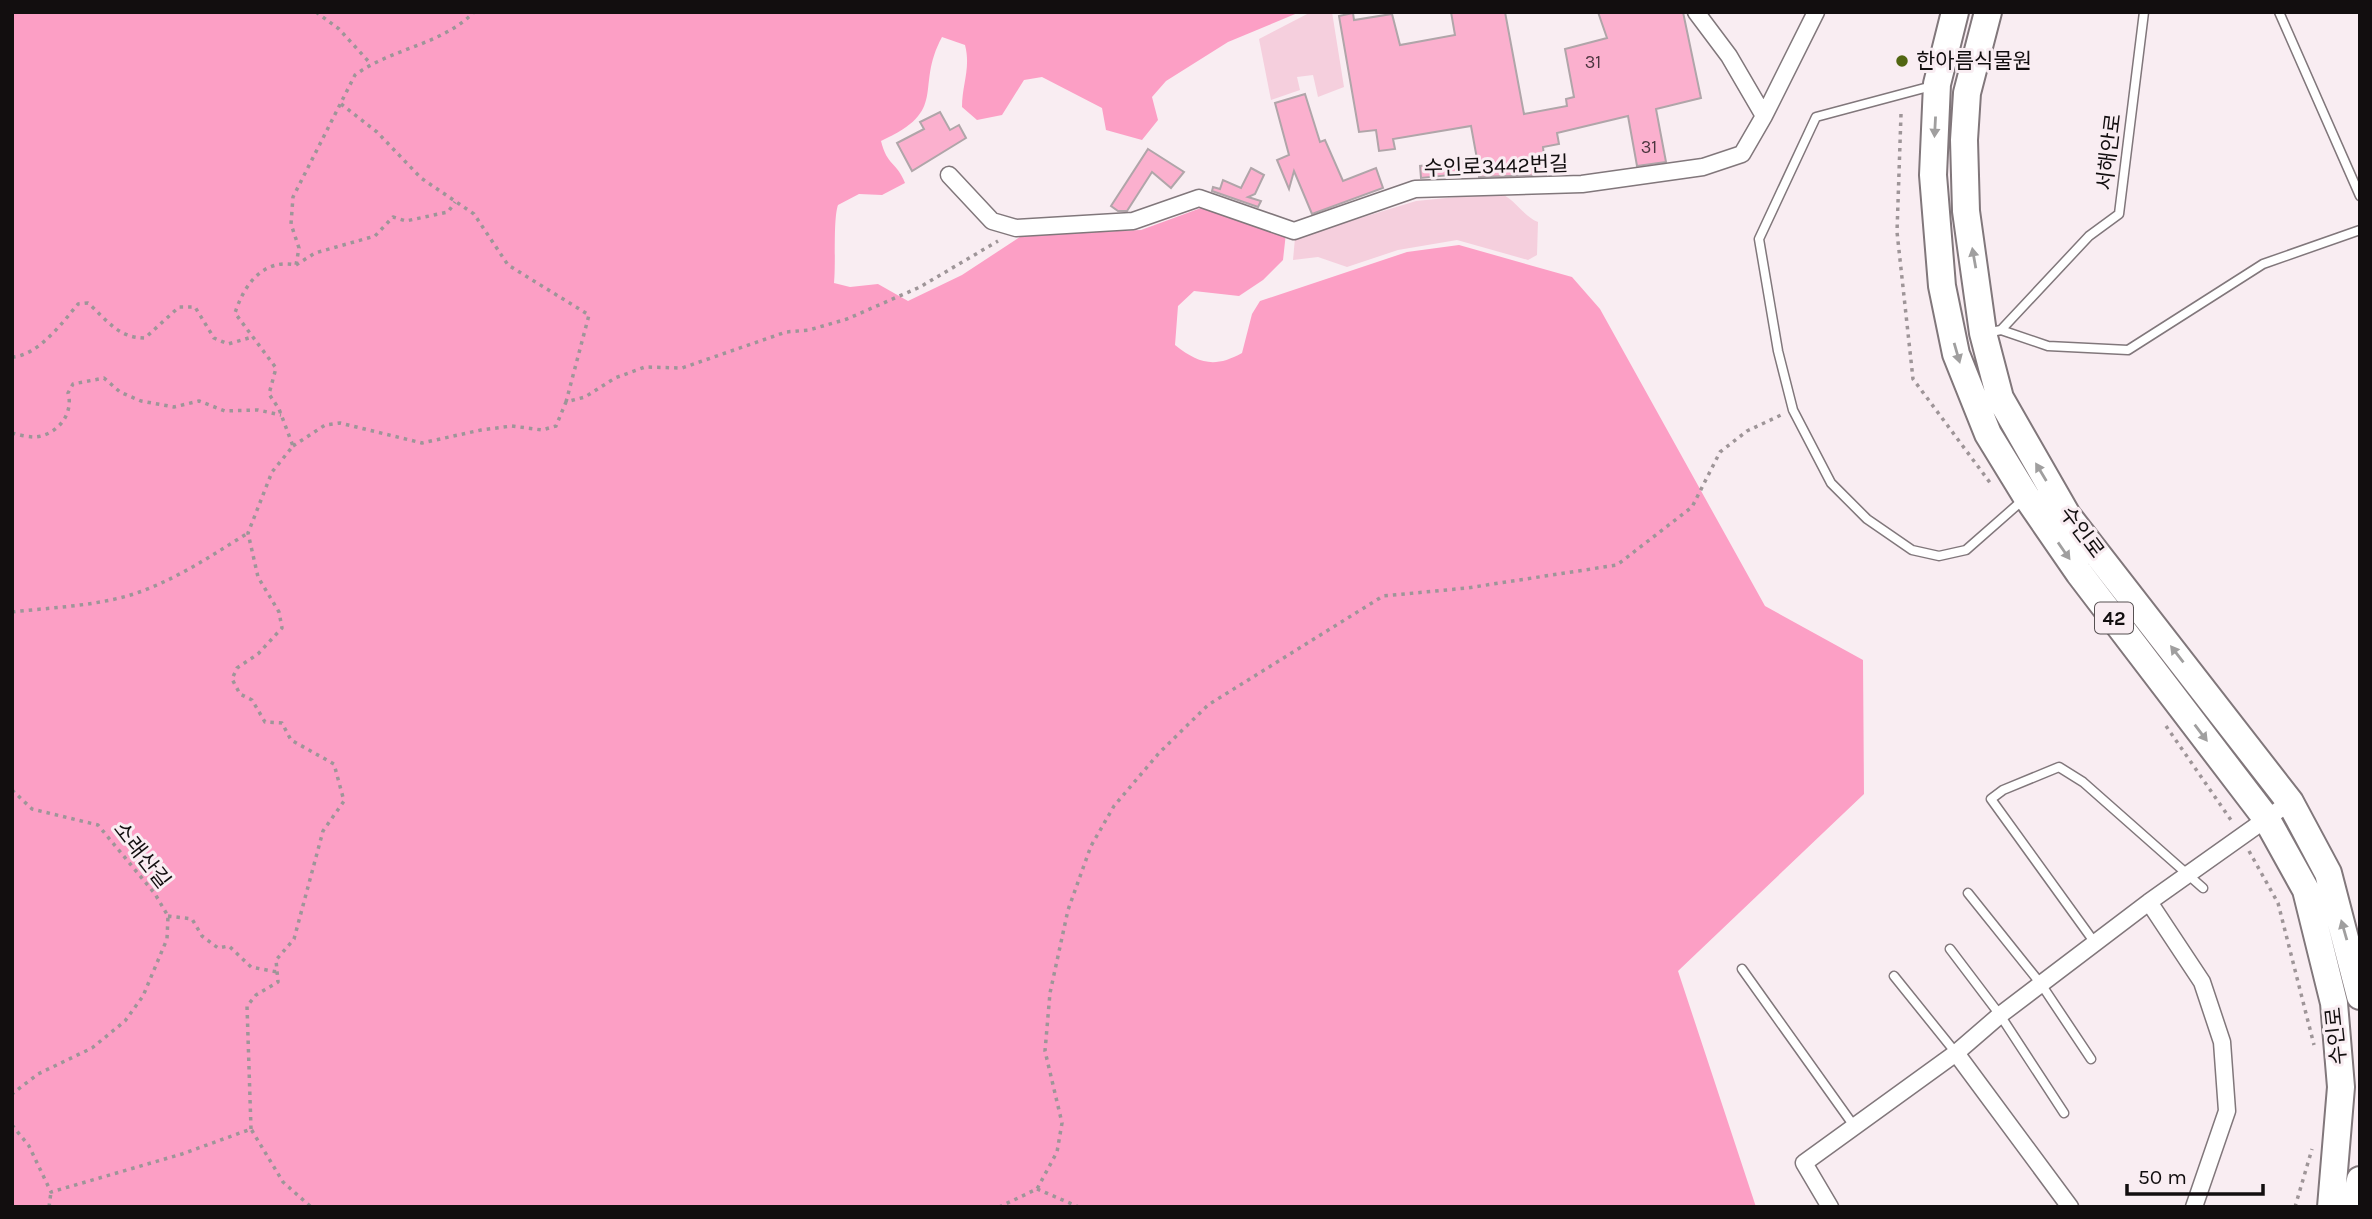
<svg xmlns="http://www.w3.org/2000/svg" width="2372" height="1219" font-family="Karla,'Noto Sans KR',sans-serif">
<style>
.green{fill:#f5cfdd}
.forest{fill:#fc9fc5}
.building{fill:#fbb0ce;stroke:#b0a5a9;stroke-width:2}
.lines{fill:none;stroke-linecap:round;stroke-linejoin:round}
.service-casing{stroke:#81777b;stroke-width:11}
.minor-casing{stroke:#81777b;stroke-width:19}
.primary-casing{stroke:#81777b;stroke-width:30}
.path{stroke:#9e9598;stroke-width:3.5;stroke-dasharray:3.5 5;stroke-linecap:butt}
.service{stroke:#fff;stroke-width:8}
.minor{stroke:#fff;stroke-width:16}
.primary{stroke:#fff;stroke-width:26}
.oneway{fill:#a09f9f}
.poi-dot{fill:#526612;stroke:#f9edf2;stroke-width:2.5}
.labels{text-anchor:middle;stroke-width:6;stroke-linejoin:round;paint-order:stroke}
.number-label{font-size:18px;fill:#4c363f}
.shield{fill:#f9edf2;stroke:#575153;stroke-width:2}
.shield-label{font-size:19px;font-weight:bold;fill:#120e0f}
.poi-label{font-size:21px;fill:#120e0f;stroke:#f9edf2;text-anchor:start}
.street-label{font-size:21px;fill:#120e0f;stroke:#f9edf2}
</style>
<rect width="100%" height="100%" fill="#f9edf2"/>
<!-- green -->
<path class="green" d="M 1311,12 L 1332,12 L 1344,87 L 1318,97 L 1313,75 L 1297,77 L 1300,90 L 1271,100 L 1259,39 Z
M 1497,193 C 1514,196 1521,215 1538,222 L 1537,255 L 1528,260 L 1457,240 L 1398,250 L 1347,267 L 1318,257 L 1293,260 L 1295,238 L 1416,201 Z"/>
<!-- forest -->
<path class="forest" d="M 12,12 L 1300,12 L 1228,42 L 1166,81 L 1152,97 L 1158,120 L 1142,140 L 1106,130 L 1102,108 L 1042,77 L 1024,80 L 1002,115 L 977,120 L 962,107 C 962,84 971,68 965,45 L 942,37 C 914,89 950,110 881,141 C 887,166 897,162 905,183 L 882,195 L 859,194 L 838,205 C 833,219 836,264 834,283 L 850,287 L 878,284 L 908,301 L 962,275 L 1023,235 L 1141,230 L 1201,208 L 1286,233 L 1283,260 L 1263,280 L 1239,296 L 1194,291 L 1178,306 L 1175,345 C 1199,364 1215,368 1242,353 L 1252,314 L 1260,301 L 1407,252 L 1459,245 L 1572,277 L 1600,309 L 1765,606 L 1863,660 L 1864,794 L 1678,971 L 1756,1207 L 12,1207 Z"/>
<!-- building -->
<path class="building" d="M 1451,12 L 1505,12 L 1524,114 L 1567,106 L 1566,99 L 1574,97 L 1565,49 L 1607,38 L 1598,12 L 1683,12 L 1701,98 L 1656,109 L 1666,162 L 1637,166 L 1628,116 L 1557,133 L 1559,144 L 1543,147 L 1546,175 L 1479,177 L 1479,172 L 1421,178 L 1420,166 L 1477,159 L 1471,126 L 1393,139 L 1395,149 L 1379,151 L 1376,130 L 1359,132 L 1339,16 L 1353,13 L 1354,20 L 1392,14 L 1400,45 L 1455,35 Z
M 1305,94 L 1320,142 L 1325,140 L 1343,181 L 1376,168 L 1383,188 L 1312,214 L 1294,171 L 1289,189 L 1277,160 L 1289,155 L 1275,103 Z
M 940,112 L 950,130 L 959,125 L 966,138 L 912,171 L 897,143 L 924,129 L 920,122 Z
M 1148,149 L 1184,172 L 1171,188 L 1152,172 L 1127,211 L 1118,211 L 1111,206 Z
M 1251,168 L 1264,175 L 1255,194 L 1248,197 L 1261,201 L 1258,207 L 1212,191 L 1213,187 L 1220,189 L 1223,180 L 1241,188 Z"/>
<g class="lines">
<!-- service casing -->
<g class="service-casing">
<path id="service" d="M 2279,12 L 2360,196
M 1932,86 L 1816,117 L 1759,239 L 1778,351 L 1793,410 L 1831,483 L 1867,519 L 1912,550 L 1939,556 L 1966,550 L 2024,499
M 2001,330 L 2089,236 L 2119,214 L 2144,12
M 1986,333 L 2001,330 L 2048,346 L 2128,350 L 2263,264 L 2360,230
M 1968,893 L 2041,984 L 2091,1059
M 2095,943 L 1991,799 L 2003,790 L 2059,767 L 2083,782 L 2203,888
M 1950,949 L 2000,1015 L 2064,1113
M 1742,969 L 1854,1126
M 1894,976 L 1956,1053"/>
</g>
<!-- minor casing -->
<g class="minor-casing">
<path id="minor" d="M 1696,12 L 1729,56 L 1764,116 L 1816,12
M 949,175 L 992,221 L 1016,228 L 1133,221 L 1199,198 L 1294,231 L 1415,189 L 1582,184 L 1703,167 L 1742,154 L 1764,116
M 2149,902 L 2202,982 L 2222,1042 L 2227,1111 L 2194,1207
M 1956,1053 L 2070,1207
M 1830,1207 L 1804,1163 L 1956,1053 L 2000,1015 L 2149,902 L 2290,802"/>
</g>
<!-- primary casing -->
<g class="primary-casing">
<path id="primary" d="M 1955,12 L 1937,84 L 1933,175 L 1942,286 L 1956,354 L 1988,434 L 2026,496 L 2079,573 L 2266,818 L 2306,890 L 2334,1003 L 2341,1087 L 2331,1207
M 1988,12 L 1967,93 L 1964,140 L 1966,211 L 1983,333 L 2000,398 L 2067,515 L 2290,802 L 2328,873 L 2360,996
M 2354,1207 L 2360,1180"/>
</g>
<!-- path -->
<path class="path" d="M 316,12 L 339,29 L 370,63
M 341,104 L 377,132 L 421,178 L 474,214 L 508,265 L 589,315 L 566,402
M 1901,114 L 1897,232 L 1913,379 L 1991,484
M 296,265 L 315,253 L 375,236 L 393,217 L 406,221 L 448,212 L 455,202
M 12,357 C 38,356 63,322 78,304 L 88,303 C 107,320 118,338 145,338 L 179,307 L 195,307 L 214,338 L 228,344 L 252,337
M 12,433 C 19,435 28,437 35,437 C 58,435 74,413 68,393 L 73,384 L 104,378 L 120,392 L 141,401 L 174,407 L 199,401 L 225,411 L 258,410 L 281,415
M 293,446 L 325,425 L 340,423 L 422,443 L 481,430 L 512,426 L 542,430 L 556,426 L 566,402 L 585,397 L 615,378 L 645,367 L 682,368 L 786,332 L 809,330 L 847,319 L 920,287 L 998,241
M 12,612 C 55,607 104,606 145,590 C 183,575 214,554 248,533
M 2166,726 L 2233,823
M 12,790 L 32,809 L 98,825 L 155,894 L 168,916 L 167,939 L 143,996 L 125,1021 L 92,1048 L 38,1074 L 12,1094
M 2249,851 L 2278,903 L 2314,1045
M 168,916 L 192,919 L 202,936 L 218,948 L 229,946 L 251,967 L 277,972
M 12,1125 L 29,1146 L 51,1192 L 182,1154 L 251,1129 L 283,1182 L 311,1207
M 251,1129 L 247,1006 L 256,995 L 278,982 L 276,960 L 294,939 L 323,831 L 344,801 L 334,764 L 291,740 L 282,723 L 265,722 L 252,700 L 240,694 L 232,679 L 237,668 L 258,654 L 282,628 L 279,612 L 258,577 L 248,533 L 272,472 L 293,446 L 279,409 L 269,394 L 276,368 L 235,313 C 244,285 263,258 296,265 L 299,248 L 291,224 L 293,197 L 355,75 C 392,48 442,45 474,12
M 1037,1189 L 1079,1207
M 49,1207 L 51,1192
M 999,1207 L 1037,1189 L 1057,1152 L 1062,1123 L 1045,1051 L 1050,993 L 1068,910 L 1091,846 L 1114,806 L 1159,753 L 1208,705 L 1383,596 L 1467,588 L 1617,565 L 1692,507 L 1720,452 L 1747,431 L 1781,415
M 2295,1207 L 2312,1149"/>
<!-- service -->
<use href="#service" class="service"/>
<!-- minor -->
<use href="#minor" class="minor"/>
<!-- primary -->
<use href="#primary" class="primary"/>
</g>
<!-- one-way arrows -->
<defs><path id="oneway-solid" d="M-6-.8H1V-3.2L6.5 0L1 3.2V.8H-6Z" transform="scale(1.75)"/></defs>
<g class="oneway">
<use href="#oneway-solid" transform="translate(1935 127) rotate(93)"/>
<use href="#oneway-solid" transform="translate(1974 258) rotate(-100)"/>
<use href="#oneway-solid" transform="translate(1957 353) rotate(74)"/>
<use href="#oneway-solid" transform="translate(2041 472) rotate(-121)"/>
<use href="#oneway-solid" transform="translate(2064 551) rotate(55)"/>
<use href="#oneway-solid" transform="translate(2177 654) rotate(-128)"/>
<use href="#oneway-solid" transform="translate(2201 733) rotate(53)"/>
<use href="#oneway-solid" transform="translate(2344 930) rotate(-106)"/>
</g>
<!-- markers -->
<circle class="poi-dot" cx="1902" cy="61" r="7"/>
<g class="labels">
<!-- number labels -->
<g class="number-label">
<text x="1593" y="68">31</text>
<text x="1649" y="153">31</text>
</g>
<!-- shield labels -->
<rect class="shield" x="2095" y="602.5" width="38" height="31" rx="5"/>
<g class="shield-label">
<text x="2114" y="625">42</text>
</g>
<!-- poi labels -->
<g class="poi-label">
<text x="1916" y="68">한아름식물원</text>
</g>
<!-- street labels -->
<g class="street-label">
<text transform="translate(2109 152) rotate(-83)" y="7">서해안로</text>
<text transform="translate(1496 166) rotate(-2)" y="7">수인로3442번길</text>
<text transform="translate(2082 532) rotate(53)" y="7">수인로</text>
<text transform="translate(142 855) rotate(52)" y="7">소래산길</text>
<text transform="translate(2336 1036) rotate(-96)" y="7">수인로</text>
</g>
</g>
<!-- border -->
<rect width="2372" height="1219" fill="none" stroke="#120e0f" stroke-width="28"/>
<!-- scale -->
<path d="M2127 1184v10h136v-10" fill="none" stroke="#120e0f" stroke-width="3.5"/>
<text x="2138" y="1184" font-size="21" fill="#120e0f" stroke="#f9edf2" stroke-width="5" paint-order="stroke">50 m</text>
</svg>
